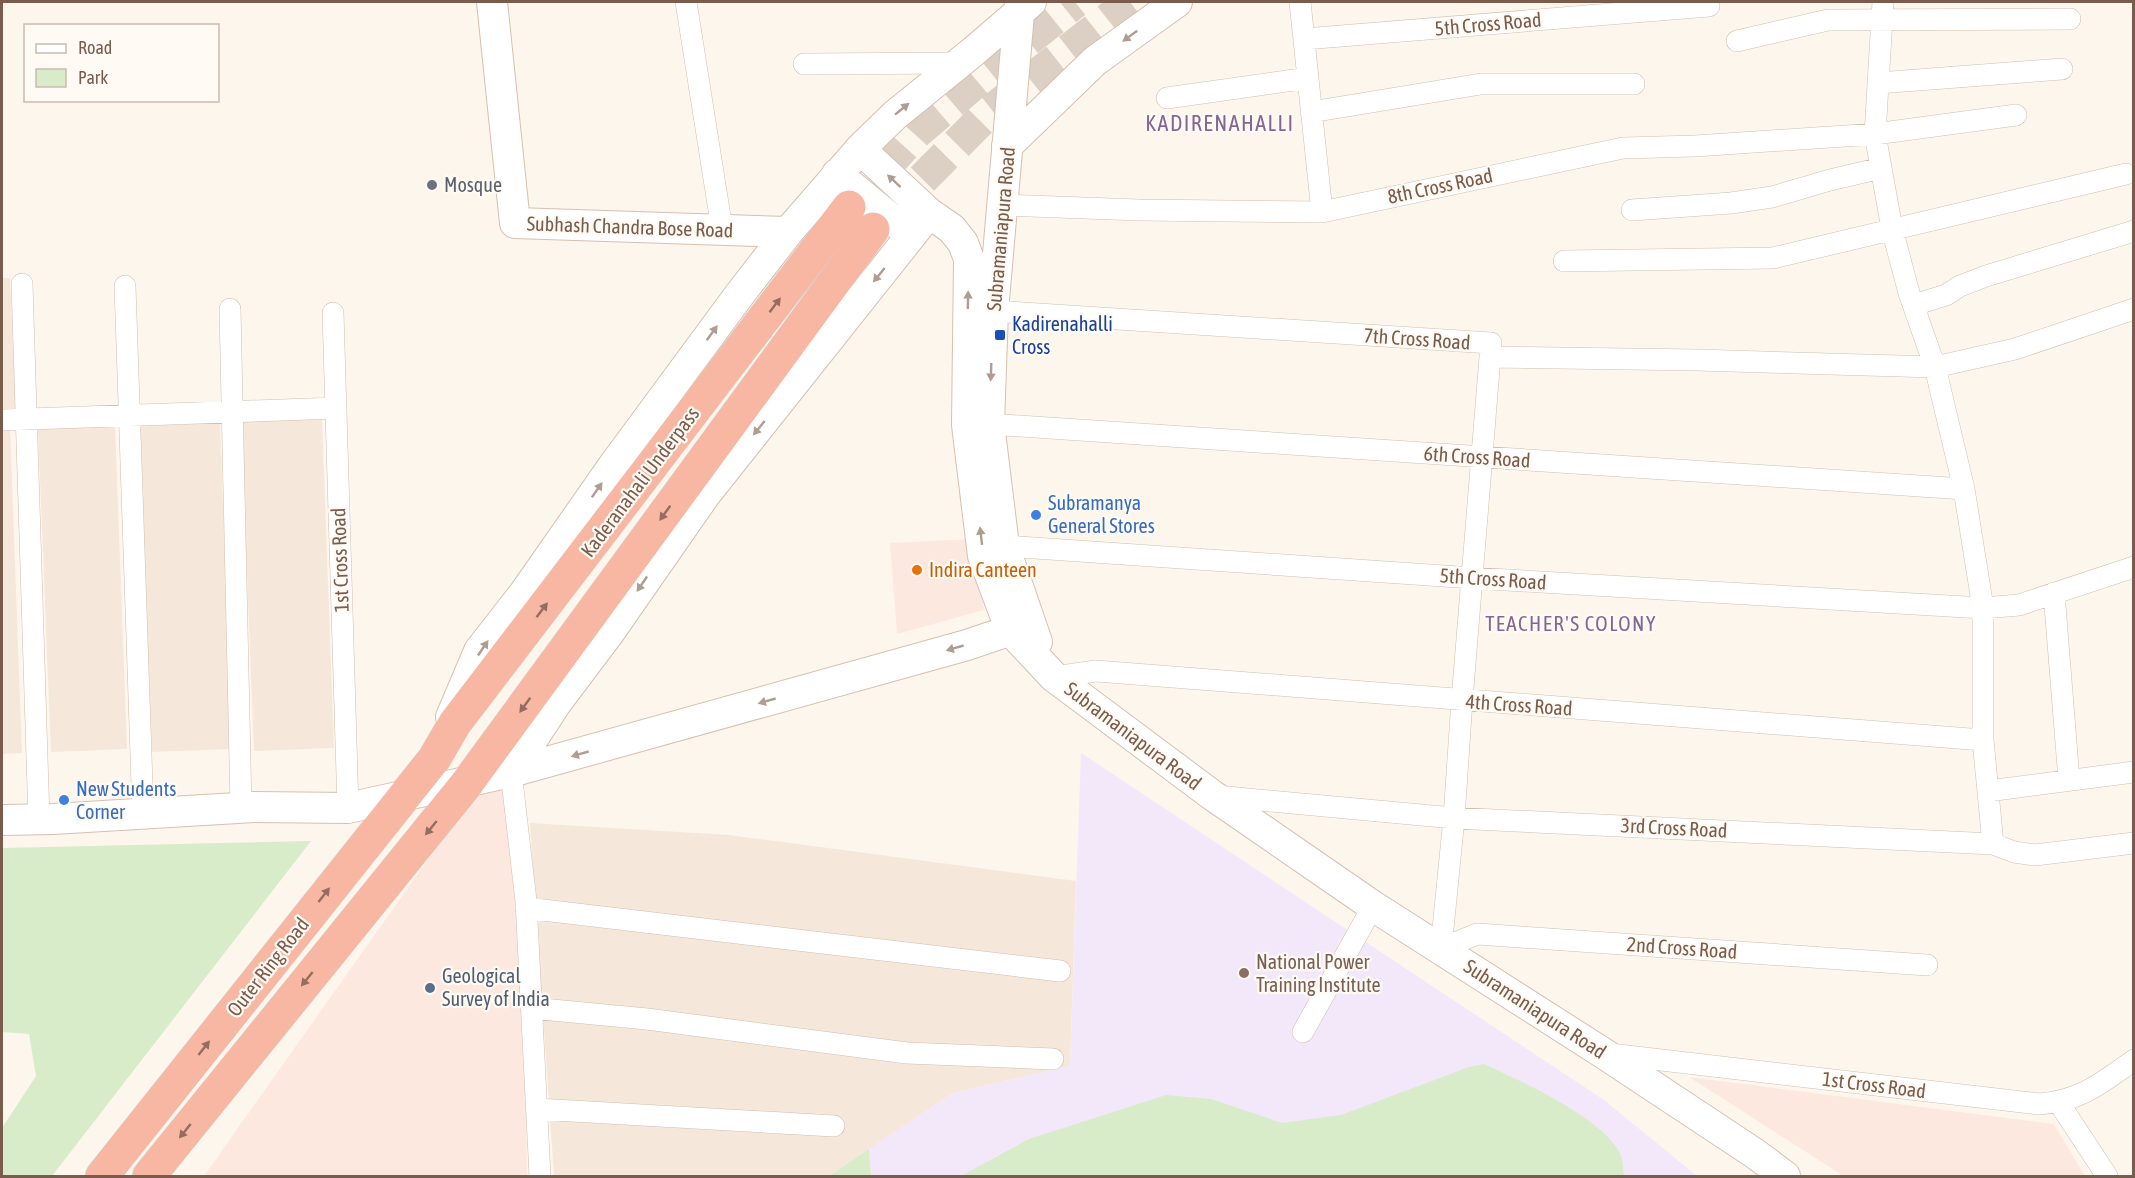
<svg xmlns="http://www.w3.org/2000/svg" width="2135" height="1178" font-family="'Asap Condensed',sans-serif">
<style>
.residential{fill:#f5e8da}
.commercial{fill:#fde8e0}
.education{fill:#f3e8fa}
.green{fill:#d8ecc9}
.lines{fill:none;stroke-linecap:round;stroke-linejoin:round}
.highway-tunnel{stroke:#dcd0c4;stroke-width:33;stroke-dasharray:33 16;stroke-linecap:butt}
.street-casing{stroke:#d1beb0;stroke-width:22}
.secondary-casing{stroke:#d6c0b0;stroke-width:32}
.highway-casing{stroke:#dad1cd;stroke-width:34}
.street{stroke:#fff;stroke-width:21}
.secondary{stroke:#fff;stroke-width:30}
.highway{stroke:#f7b7a3;stroke-width:33}
.oneway{fill:#af9d94}
.oneway2{fill:#936e5e}
.worship-dot{fill:#6b7280;stroke:#fffaf3;stroke-width:2}
.transit-dot{fill:#1a4fb4;stroke:#fffaf3;stroke-width:2}
.shop-dot{fill:#3f7fe0;stroke:#fffaf3;stroke-width:2}
.food-dot{fill:#e8710a;stroke:#fffaf3;stroke-width:2}
.education-dot{fill:#8d6e63;stroke:#fffaf3;stroke-width:2}
.service-dot{fill:#5c6f8a;stroke:#fffaf3;stroke-width:2}
.labels{text-anchor:middle;stroke-width:4.5;stroke-linejoin:round;paint-order:stroke}
.street-label{font-size:20px;fill:#7a5c4d;stroke:#fffaf3}
.worship-label{font-size:20px;fill:#5b616d;stroke:#fffaf3;text-anchor:start}
.transit-label{font-size:20px;fill:#164399;stroke:#fffaf3;text-anchor:start}
.shop-label{font-size:20px;fill:#366cbe;stroke:#fffaf3;text-anchor:start}
.food-label{font-size:20px;fill:#c56008;stroke:#fffaf3;text-anchor:start}
.education-label{font-size:20px;fill:#785e54;stroke:#fffaf3;text-anchor:start}
.service-label{font-size:20px;fill:#4e5e75;stroke:#fffaf3;text-anchor:start}
.neighbourhood-label{font-size:21px;letter-spacing:1.5px;fill:#846695;stroke:#fffaf3}
.quarter-label{font-size:22px;letter-spacing:1.5px;fill:#846695;stroke:#fffaf3}
</style>
<rect width="100%" height="100%" fill="#fdf6ec"/>
<!-- residential -->
<path class="residential" d="M 2,278 L 10,278 L 16,411 L 2,411 Z
M 322,418 L 334,748 L 254,751 L 241,421 Z
M 220,423 L 232,749 L 152,752 L 139,426 Z
M 115,426 L 127,749 L 51,752 L 38,428 Z
M 10,428 L 22,753 L 2,754 L 2,429 Z
M 530,823 L 729,835 L 1076,881 L 1070,1066 L 953,1093 L 829,1176 L 554,1176 Z"/>
<!-- commercial -->
<path class="commercial" d="M 973,539 L 984,610 L 897,634 L 890,543 Z
M 521,785 L 527,1176 L 204,1176 L 475,793 Z
M 1689,1077 L 2054,1124 L 2085,1176 L 1841,1176 L 1839,1173 Z"/>
<!-- education -->
<path class="education" d="M 1081,753 L 1604,1100 L 1697,1176 L 871,1176 L 869,1149 L 953,1093 L 1070,1066 Z"/>
<!-- green -->
<path class="green" d="M 311,841 L 52,1176 L 2,1176 L 2,1128 L 36,1076 L 29,1034 L 2,1032 L 2,848 Z
M 1484,1064 C 1522,1082 1600,1116 1620,1153 C 1623,1160 1623,1169 1624,1176 L 961,1176 L 1029,1139 L 1166,1095 L 1211,1099 L 1282,1123 L 1341,1115 L 1469,1067 Z
M 869,1149 L 871,1176 L 826,1176 L 829,1176 Z"/>
<g class="lines">
<!-- highway-tunnel -->
<path class="highway-tunnel" d="M 849,207 L 917,132 L 978,80 L 1075,2
M 888,214 L 986,115 L 1130,2"/>
<!-- street casing -->
<g class="street-casing">
<path id="street" d="M 686,2 L 722,229
M 1300,2 L 1322,212
M 1883,2 L 1875,134 L 1892,229 L 1909,293 L 1935,367 L 1964,489 L 1983,608 L 1983,740 L 1993,844
M 1304,39 L 1709,6
M 1737,41 L 1828,20 L 2070,19
M 804,64 L 959,63
M 1878,83 L 2062,69
M 1167,98 L 1308,78
M 1311,112 L 1481,84 L 1634,84
M 1003,205 L 1139,210 L 1322,212 L 1623,148 L 1695,146 L 1875,134 L 2016,115
M 1632,210 L 1731,203 L 1772,197 L 1830,180 L 1881,168
M 1564,261 L 1773,258 L 2126,174
M 22,284 L 39,820
M 125,286 L 143,814
M 1914,305 L 1946,295 L 1960,286 L 1986,276 L 2134,231
M 230,309 L 241,808
M 993,311 L 1491,343 L 1490,357 L 1697,360 L 1935,367 L 2015,349 L 2134,309
M 333,313 L 348,808
M 1490,357 L 1462,700 L 1454,818 L 1441,949 L 1477,934 L 1927,965
M 2,420 L 336,408
M 989,424 L 1964,489
M 1004,546 L 1473,578 L 1983,608 L 2019,605 L 2134,567
M 2054,593 L 2069,780
M 1054,677 L 1096,671 L 1983,740
M 511,772 L 526,901 L 540,1176
M 1988,791 L 2134,772
M 1216,796 L 1454,818 L 1993,844 L 2014,852 L 2035,855 L 2134,843
M 526,908 L 1060,971
M 531,1008 L 647,1019 L 907,1053 L 1053,1059
M 1303,1032 L 1373,906
M 1610,1054 L 2039,1104 C 2081,1101 2101,1083 2134,1060
M 2059,1103 L 2107,1176
M 537,1109 L 834,1126"/>
</g>
<!-- secondary casing -->
<g class="secondary-casing">
<path id="secondary" d="M 492,2 L 515,223 L 788,232
M 1020,2 L 993,311 L 989,424 L 1004,546 L 1037,642
M 1007,146 L 1095,61 L 1177,2
M 860,149 L 929,213 L 952,229 L 963,243 L 969,259 L 967,425 L 983,556 L 1011,631 L 1054,677 L 1212,795 L 1373,906 L 1603,1053 L 1754,1153 L 1785,1176
M 837,174 L 911,235
M 451,717 L 479,651 L 525,592 L 613,466 L 740,294 L 788,232 L 860,149 L 895,115 L 974,51 L 1031,2
M 511,772 L 557,702 L 609,633 L 705,495 L 929,213
M 2,820 L 53,819 L 254,807 L 348,808 L 511,772 L 967,645 L 1029,624"/>
</g>
<!-- highway casing -->
<g class="highway-casing">
<path id="highway" d="M 102,1176 L 434,759 L 455,723 L 849,207
M 149,1176 L 468,782 L 873,229"/>
</g>
<!-- street -->
<use href="#street" class="street"/>
<!-- secondary -->
<use href="#secondary" class="secondary"/>
<!-- highway -->
<use href="#highway" class="highway"/>
</g>
<!-- one-way arrows -->
<defs><path id="oneway-solid" d="M-6-.8H1V-3.2L6.5 0L1 3.2V.8H-6Z" transform="scale(1.5)"/></defs>
<g class="oneway">
<use href="#oneway-solid" transform="translate(1130 36) rotate(144)"/>
<use href="#oneway-solid" transform="translate(902 109) rotate(-39)"/>
<use href="#oneway-solid" transform="translate(894 181) rotate(-137)"/>
<use href="#oneway-solid" transform="translate(879 275) rotate(129)"/>
<use href="#oneway-solid" transform="translate(968 300) rotate(-89)"/>
<use href="#oneway-solid" transform="translate(712 333) rotate(-54)"/>
<use href="#oneway-solid" transform="translate(991 372) rotate(92)"/>
<use href="#oneway-solid" transform="translate(759 428) rotate(129)"/>
<use href="#oneway-solid" transform="translate(597 490) rotate(-55)"/>
<use href="#oneway-solid" transform="translate(981 536) rotate(-97)"/>
<use href="#oneway-solid" transform="translate(642 584) rotate(124)"/>
<use href="#oneway-solid" transform="translate(483 648) rotate(-56)"/>
<use href="#oneway-solid" transform="translate(955 648) rotate(164)"/>
<use href="#oneway-solid" transform="translate(767 701) rotate(164)"/>
<use href="#oneway-solid" transform="translate(580 754) rotate(164)"/>
</g>
<g class="oneway2">
<use href="#oneway-solid" transform="translate(775 305) rotate(-53)"/>
<use href="#oneway-solid" transform="translate(665 513) rotate(126)"/>
<use href="#oneway-solid" transform="translate(542 610) rotate(-53)"/>
<use href="#oneway-solid" transform="translate(525 705) rotate(126)"/>
<use href="#oneway-solid" transform="translate(431 828) rotate(129)"/>
<use href="#oneway-solid" transform="translate(324 895) rotate(-52)"/>
<use href="#oneway-solid" transform="translate(307 979) rotate(129)"/>
<use href="#oneway-solid" transform="translate(204 1048) rotate(-52)"/>
<use href="#oneway-solid" transform="translate(185 1131) rotate(129)"/>
</g>
<!-- markers -->
<circle class="worship-dot" cx="432" cy="185" r="6"/>
<rect class="transit-dot" x="994" y="329" width="12" height="12" rx="3"/>
<g class="shop-dot">
<circle cx="1036" cy="515" r="6"/>
<circle cx="64" cy="800" r="6"/>
</g>
<circle class="food-dot" cx="917" cy="570" r="6"/>
<circle class="education-dot" cx="1244" cy="973" r="6"/>
<circle class="service-dot" cx="430" cy="988" r="6"/>
<g class="labels">
<!-- street labels -->
<g class="street-label">
<text transform="translate(1488 24) rotate(-5)" y="7">5th Cross Road</text>
<text transform="translate(1440 186) rotate(-12)" y="7">8th Cross Road</text>
<text transform="translate(630 227) rotate(2)" y="7">Subhash Chandra Bose Road</text>
<text transform="translate(1001 229) rotate(-85)" y="7">Subramaniapura Road</text>
<text transform="translate(1417 339) rotate(4)" y="7">7th Cross Road</text>
<text transform="translate(1477 457) rotate(4)" y="7">6th Cross Road</text>
<text transform="translate(640 482) rotate(-53)" y="7">Kaderanahali Underpass</text>
<text transform="translate(340 560) rotate(-92)" y="7">1st Cross Road</text>
<text transform="translate(1493 579) rotate(4)" y="7">5th Cross Road</text>
<text transform="translate(1519 705) rotate(4)" y="7">4th Cross Road</text>
<text transform="translate(1133 736) rotate(37)" y="7">Subramaniapura Road</text>
<text transform="translate(1674 828) rotate(3)" y="7">3rd Cross Road</text>
<text transform="translate(1682 948) rotate(4)" y="7">2nd Cross Road</text>
<text transform="translate(268 967) rotate(-52)" y="7">Outer Ring Road</text>
<text transform="translate(1535 1009) rotate(33)" y="7">Subramaniapura Road</text>
<text transform="translate(1874 1085) rotate(7)" y="7">1st Cross Road</text>
</g>
<!-- worship labels -->
<g class="worship-label">
<text x="444" y="192">Mosque</text>
</g>
<!-- transit labels -->
<g class="transit-label">
<text x="1012" y="331">Kadirenahalli<tspan x="1012" dy="23">Cross</tspan></text>
</g>
<!-- shop labels -->
<g class="shop-label">
<text x="1048" y="510">Subramanya<tspan x="1048" dy="23">General Stores</tspan></text>
<text x="76" y="796">New Students<tspan x="76" dy="23">Corner</tspan></text>
</g>
<!-- food labels -->
<g class="food-label">
<text x="929" y="577">Indira Canteen</text>
</g>
<!-- education labels -->
<g class="education-label">
<text x="1256" y="969">National Power<tspan x="1256" dy="23">Training Institute</tspan></text>
</g>
<!-- service labels -->
<g class="service-label">
<text x="442" y="983">Geological<tspan x="442" dy="23">Survey of India</tspan></text>
</g>
<!-- neighbourhood labels -->
<g class="neighbourhood-label">
<text x="1571" y="631">TEACHER'S COLONY</text>
</g>
<!-- quarter labels -->
<g class="quarter-label">
<text x="1220" y="131">KADIRENAHALLI</text>
</g>
</g>
<!-- border -->
<rect width="2135" height="1178" fill="none" stroke="#7a5c4d" stroke-width="6"/>
<!-- legend -->
<rect x="24" y="24" width="195" height="78" fill="#fffaf3" stroke="#cabbb1" stroke-width="1.5"/>
<rect x="36" y="44" width="30" height="9" fill="#ffffff" stroke="#cabbb1" stroke-width="1.5"/>
<text x="78" y="54" font-size="18" fill="#7a5c4d">Road</text>
<rect x="36" y="69" width="30" height="18" fill="#d8ecc9" stroke="#cabbb1" stroke-width="1.5"/>
<text x="78" y="84" font-size="18" fill="#7a5c4d">Park</text>
</svg>
